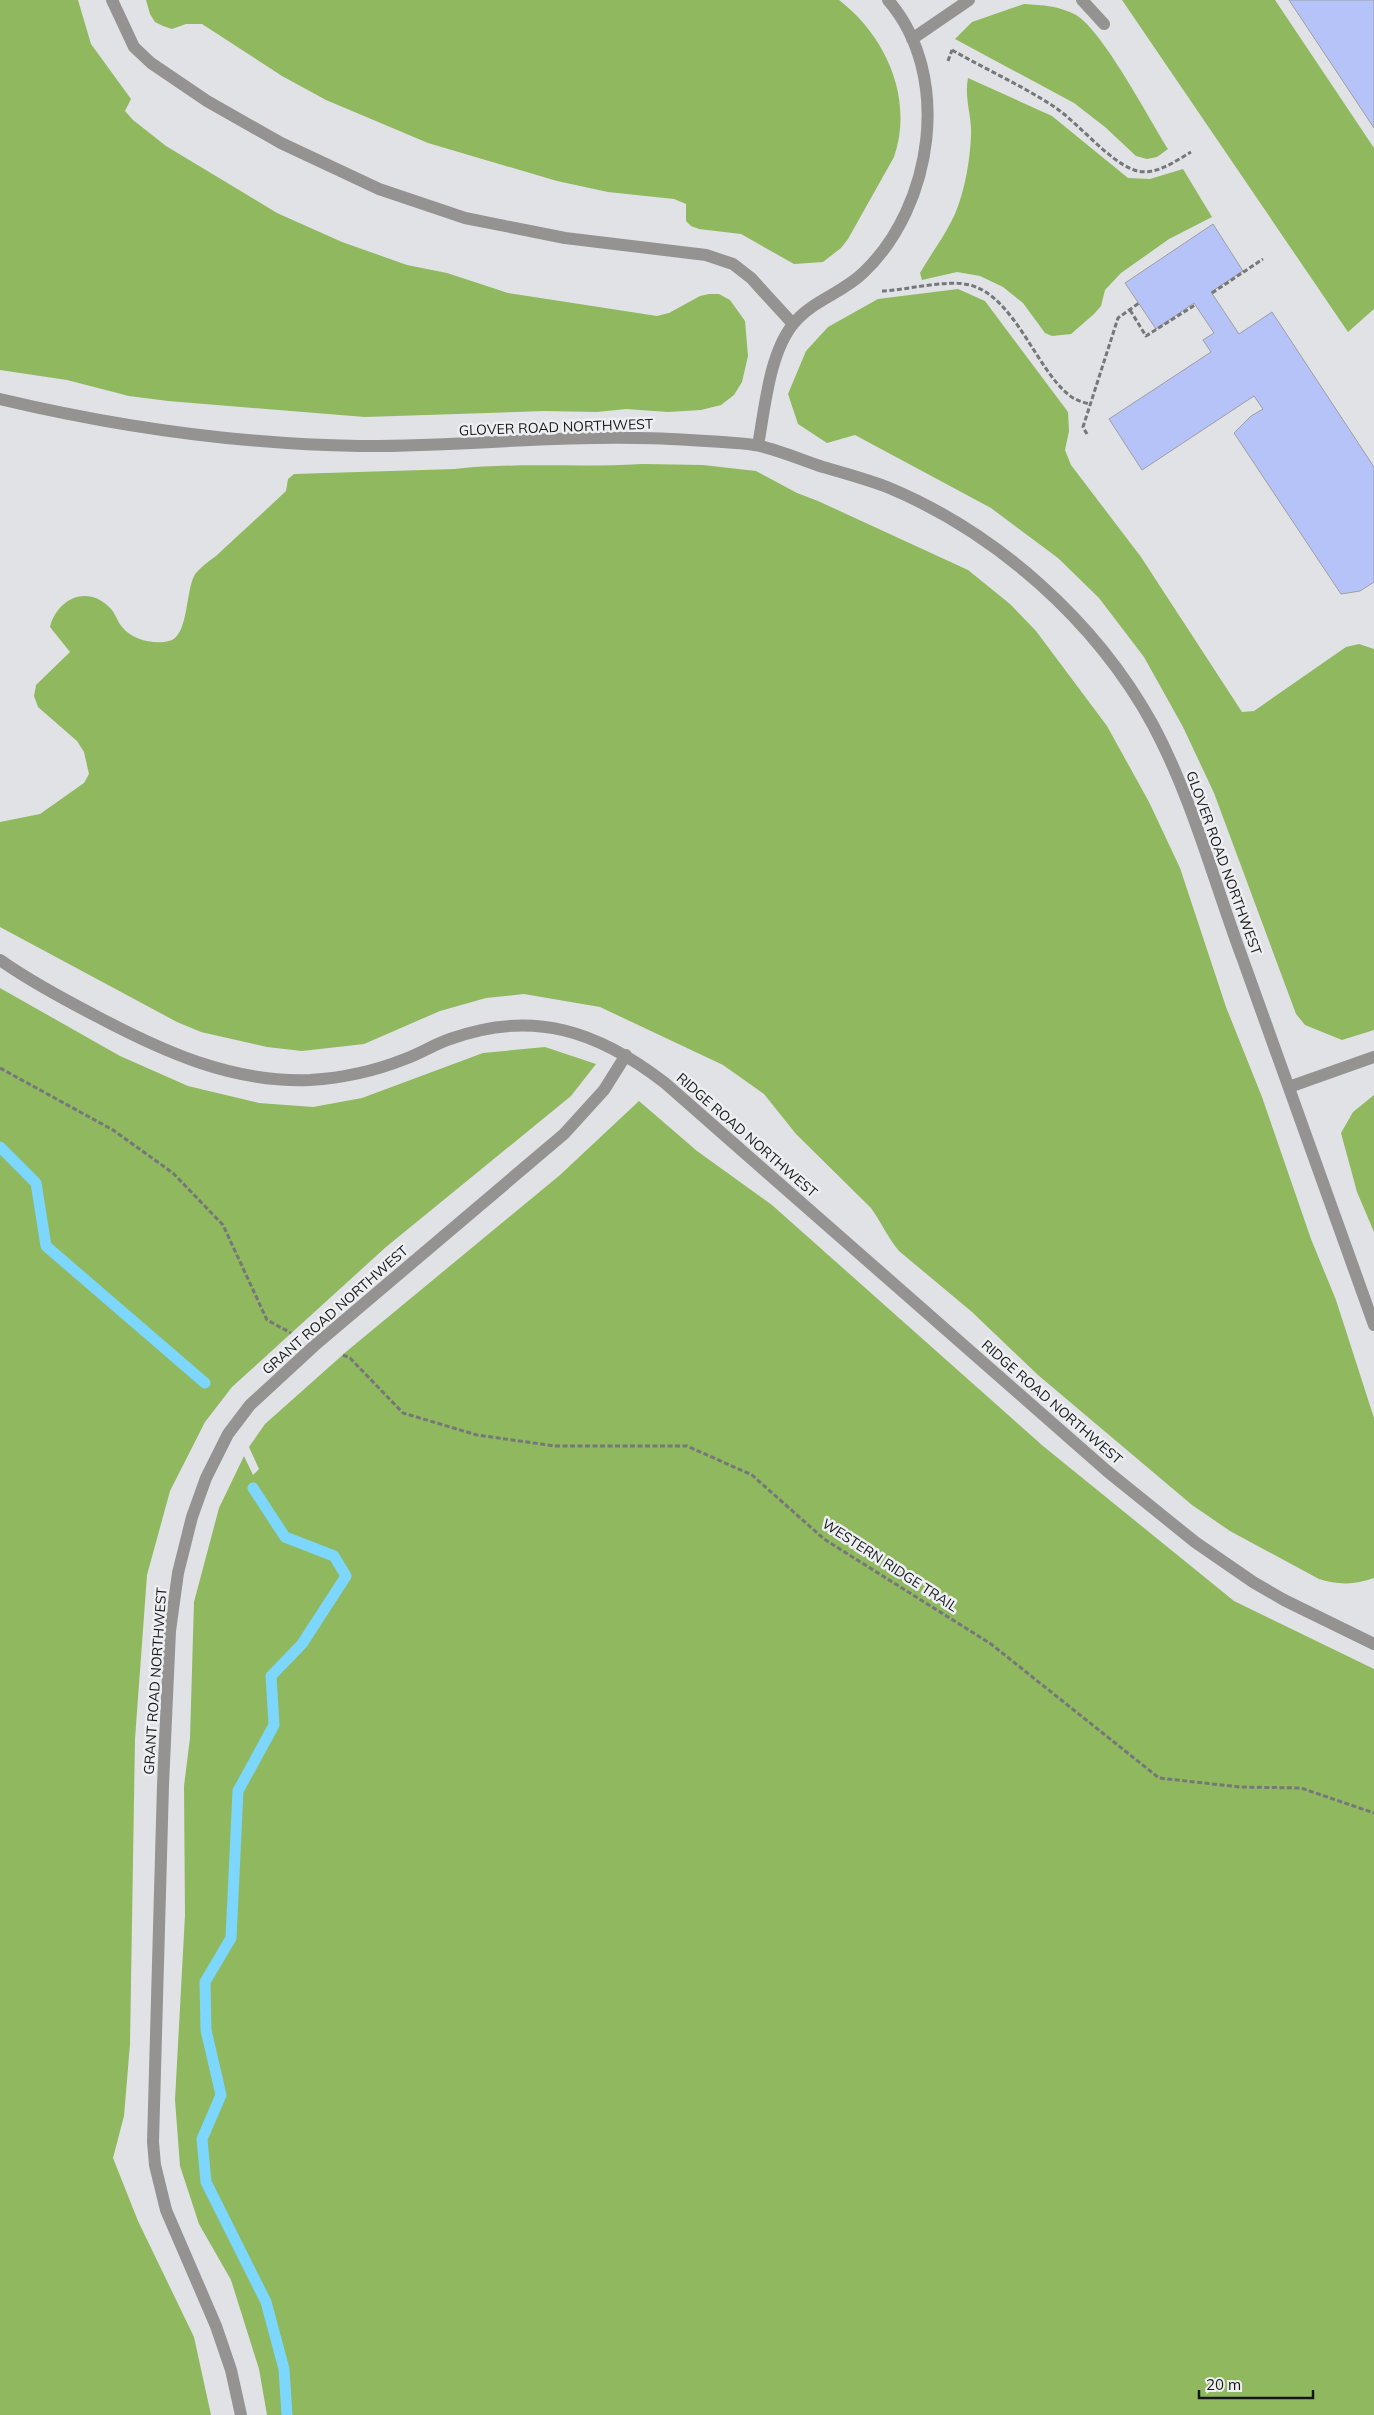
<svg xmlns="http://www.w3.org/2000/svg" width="1374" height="2415" font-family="Mulish,sans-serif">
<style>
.forest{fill:#8fb85f}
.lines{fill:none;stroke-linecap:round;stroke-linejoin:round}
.stream{stroke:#7dd6fc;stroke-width:11}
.building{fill:#b5c3f8;stroke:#9e9fa2}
.path{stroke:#767779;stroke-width:3;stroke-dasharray:5 2.5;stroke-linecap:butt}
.minor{stroke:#949392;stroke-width:12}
.labels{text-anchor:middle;stroke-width:5;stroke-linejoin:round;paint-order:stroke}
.street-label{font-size:14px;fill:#161617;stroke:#eeeff2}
</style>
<rect width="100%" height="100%" fill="#e0e2e5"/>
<!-- forest -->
<path class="forest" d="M 0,0 L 78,0 L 91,44 L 131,99 L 125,111 L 133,120 L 166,146 L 277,213 L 342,242 L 407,265 L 447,273 L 508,293 L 657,316 L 669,313 L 700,296 L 709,294 L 719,294 L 730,300 L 745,321 L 748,356 L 742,382 L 734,395 L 721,405 L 701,410 L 668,412 L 626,409 L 597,412 L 544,411 L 365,417 L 168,401 L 129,396 L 67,380 L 0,370 Z
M 146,0 L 839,0 C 886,36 914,99 894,157 L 848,239 L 841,248 L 823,262 L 794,264 L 741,234 L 699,229 L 691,226 L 686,221 L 686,204 L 674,199 L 608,192 L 557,181 L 428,143 L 326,100 L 282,76 L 202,24 L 186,24 L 172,29 L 163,26 L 155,22 L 150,14 Z
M 1122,0 L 1275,0 L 1374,148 L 1374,309 L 1348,332 Z
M 1024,4 C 1042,5 1060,6 1076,15 C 1103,31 1149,119 1168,149 L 1157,157 L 1147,159 L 1136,156 L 1105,127 L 1074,103 L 955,39 L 972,22 Z
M 968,78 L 1052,116 L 1128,178 L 1150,179 L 1183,169 L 1212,217 L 1169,239 L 1121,273 L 1105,290 L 1101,306 L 1094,314 L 1071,334 L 1052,336 L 1045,333 L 1023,303 L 1003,287 L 980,276 L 957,272 L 922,280 L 920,273 C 931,254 946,234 955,214 C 965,190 970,161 971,135 C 972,116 964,98 968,78 Z
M 958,289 L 985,301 L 1068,412 L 1069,431 L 1065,450 L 1071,465 L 1141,557 L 1242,712 L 1254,711 L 1346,647 L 1359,644 L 1374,649 L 1374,1030 L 1342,1040 L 1305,1025 L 1296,1014 L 1214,793 L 1183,727 L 1144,657 L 1099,598 L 1058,558 L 991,508 L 855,435 L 827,443 L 798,424 L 788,394 L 806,351 L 828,327 L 878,299 Z
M 642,464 L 703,465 L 756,471 L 797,493 L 818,501 L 968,570 L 1010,604 L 1036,631 L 1107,726 L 1149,802 L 1180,868 L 1226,1007 L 1262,1097 L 1311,1239 L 1336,1300 L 1374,1418 L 1374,1578 C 1355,1585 1338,1585 1319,1579 L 1230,1531 L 1192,1505 L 1038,1375 L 972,1312 L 899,1251 C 888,1238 881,1222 871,1208 L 796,1134 L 764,1094 L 723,1065 L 600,1007 L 524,994 L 486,998 L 440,1011 L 364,1044 L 302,1051 L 267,1047 L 201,1032 L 177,1022 L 0,927 L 0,822 L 40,814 L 84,783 L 89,774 L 84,752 L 77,741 L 38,707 L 34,696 L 36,685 L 70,652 L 50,627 C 57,600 85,585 108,606 C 115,611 117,622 123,628 C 133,640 157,646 172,640 C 188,632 186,592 194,576 C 198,569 209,561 216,556 C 239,534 263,513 286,491 L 288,479 L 294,474 L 455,469 C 517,462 579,468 642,464 Z
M 0,988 L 120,1056 L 188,1086 L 259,1103 L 313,1107 L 362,1098 L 483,1053 L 545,1047 L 596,1064 L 571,1096 L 386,1247 L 232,1387 L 205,1422 L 170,1491 L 147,1575 L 135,1739 L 130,2044 L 124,2116 L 113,2158 L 138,2221 L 194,2337 L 211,2415 L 0,2415 Z
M 1374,1095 L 1374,1232 L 1357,1192 L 1341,1133 L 1353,1112 Z
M 639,1101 L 697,1151 L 772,1205 L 1043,1446 L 1234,1601 L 1374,1669 L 1374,2415 L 267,2415 L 259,2369 L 231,2280 L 199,2224 L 180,2166 L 175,2100 L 185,1915 L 184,1786 L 190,1738 L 194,1602 L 219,1508 L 244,1456 L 253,1475 L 259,1469 L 249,1447 L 265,1424 L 347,1351 L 560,1175 Z"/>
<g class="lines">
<!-- stream -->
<path class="stream" d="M 0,1147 L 36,1183 L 46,1246 L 205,1383
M 253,1488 L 285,1537 L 334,1556 L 346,1576 L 302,1644 L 271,1676 L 274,1725 L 238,1791 L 231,1938 L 205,1982 L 206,2030 L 221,2095 L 202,2139 L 206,2182 L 266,2302 L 284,2369 L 287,2415"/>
</g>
<!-- building -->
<path class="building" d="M 1289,0 L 1374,0 L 1374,128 Z
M 1213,224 L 1243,271 L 1211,292 L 1239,334 L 1272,312 L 1374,467 L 1374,582 L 1360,591 L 1341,594 L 1234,433 L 1251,416 L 1263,409 L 1254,396 L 1142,470 L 1109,419 L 1211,352 L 1203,340 L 1214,333 L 1194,303 L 1156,329 L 1125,283 Z"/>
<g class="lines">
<!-- path -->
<path class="path" d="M 952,50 C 985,69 1021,85 1053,106 C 1078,122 1107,160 1134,170 C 1154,177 1174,162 1191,152
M 948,61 L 952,50
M 882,291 C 908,290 946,279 970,285 C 1015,297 1036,369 1069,395 C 1075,400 1082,402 1090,404
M 1212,293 L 1263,259
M 1130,310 L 1146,336 L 1195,305
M 1087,434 L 1083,427 L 1118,318 L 1139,303
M 0,1068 L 113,1130 L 173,1173 L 223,1225 L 267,1320 L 291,1333
M 343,1355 L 350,1358 L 403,1413 L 477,1435 L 555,1446 L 687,1446 L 752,1475 L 824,1539 L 991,1644 L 1159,1778 L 1240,1787 L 1301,1788 L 1374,1813"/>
<!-- minor -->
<path class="minor" d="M 112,0 L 134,47 L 151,63 L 207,101 L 281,143 L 379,189 L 465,218 L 565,238 L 706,255 L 733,264 L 751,278 L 793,324
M 1082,0 L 1104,24
M 912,39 L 969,0
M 0,399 C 118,427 237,444 359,446 C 451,447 544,436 636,438 C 665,438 693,440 722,442 C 734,443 748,443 760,446 C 781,451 802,460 823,467 C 844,473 866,479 887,487 C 996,532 1096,621 1153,725 C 1192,798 1213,879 1242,957 C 1286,1079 1330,1203 1374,1325
M 758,445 C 765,408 769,353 794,323 C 813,300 843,293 864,272 C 933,206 953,75 888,0
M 0,960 C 31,982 65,1000 98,1017 C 164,1052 233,1083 310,1080 C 342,1078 375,1071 405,1059 C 421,1053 435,1044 450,1039 C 533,1009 598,1031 665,1083 L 1107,1471 L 1195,1542 L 1253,1582 L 1284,1600 L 1374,1644
M 1289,1087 L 1374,1057
M 241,2415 L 231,2370 L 216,2326 L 166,2210 L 155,2165 L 153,2142 L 163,1785 L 170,1631 L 178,1573 L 192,1517 L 206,1478 L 228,1434 L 250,1405 L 314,1346 L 564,1134 L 604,1090 L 626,1055"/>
</g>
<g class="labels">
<!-- street labels -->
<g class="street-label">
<text transform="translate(556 427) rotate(-2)" y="5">GLOVER ROAD NORTHWEST</text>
<text transform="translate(1224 863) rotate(70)" y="5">GLOVER ROAD NORTHWEST</text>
<text transform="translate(747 1135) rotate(41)" y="5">RIDGE ROAD NORTHWEST</text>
<text transform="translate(335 1310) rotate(-41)" y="5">GRANT ROAD NORTHWEST</text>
<text transform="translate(1052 1402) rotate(41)" y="5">RIDGE ROAD NORTHWEST</text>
<text transform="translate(890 1565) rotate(33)" y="5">WESTERN RIDGE TRAIL</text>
<text transform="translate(155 1681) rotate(-86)" y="5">GRANT ROAD NORTHWEST</text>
</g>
</g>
<!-- scale -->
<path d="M1199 2390v8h114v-8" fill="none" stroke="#161617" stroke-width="2.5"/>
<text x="1206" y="2390" font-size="15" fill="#161617" stroke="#eeeff2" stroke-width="4" paint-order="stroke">20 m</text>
</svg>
